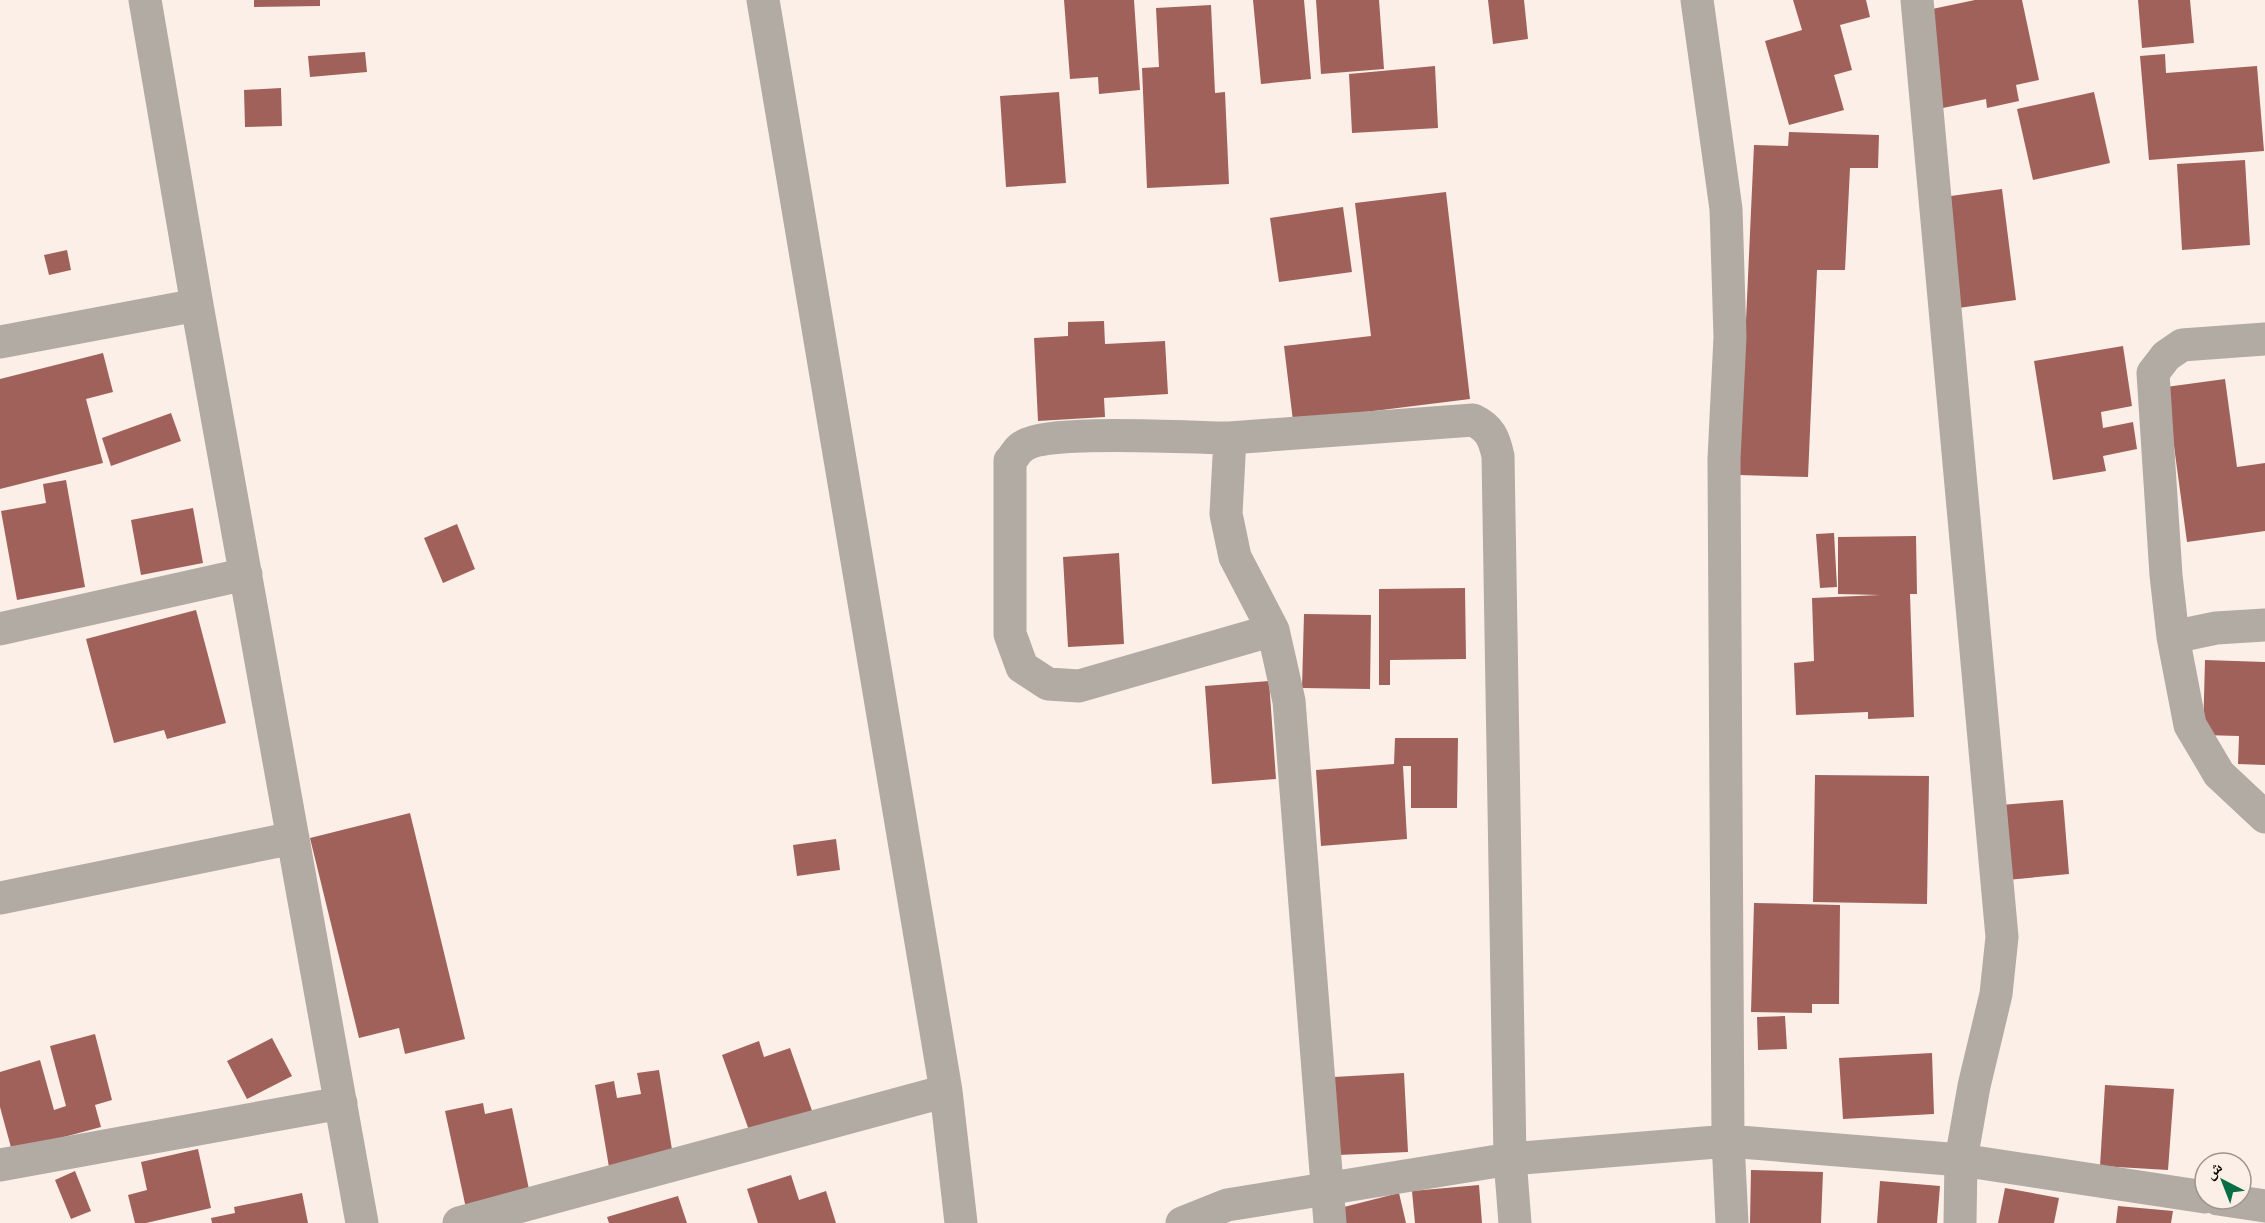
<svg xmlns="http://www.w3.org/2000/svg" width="2265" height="1223" font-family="'Times New Roman','Noto Naskh Arabic',serif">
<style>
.building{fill:#a0615a}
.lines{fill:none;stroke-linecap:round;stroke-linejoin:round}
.minor{stroke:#b2aba3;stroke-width:33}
</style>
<rect width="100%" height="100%" fill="#fcefe7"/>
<!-- building -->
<path class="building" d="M 254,0 L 320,0 L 320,6 L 254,7 Z
M 1064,0 L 1134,0 L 1140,90 L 1099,94 L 1098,77 L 1070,79 Z
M 1253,0 L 1304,0 L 1311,79 L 1261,84 Z
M 1316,0 L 1379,0 L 1384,69 L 1321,74 Z
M 1488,0 L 1524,0 L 1528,39 L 1493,44 Z
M 1793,0 L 1866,0 L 1870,17 L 1840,25 L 1852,70 L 1834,75 L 1844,110 L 1789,125 L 1765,41 L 1802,30 Z
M 1975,0 L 2022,0 L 2039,80 L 2016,85 L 2019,101 L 1987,108 L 1986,99 L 1938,109 L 1918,12 Z
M 2138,0 L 2190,0 L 2194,43 L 2142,48 Z
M 1211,5 L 1215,93 L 1225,92 L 1229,184 L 1147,188 L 1142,68 L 1159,67 L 1156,8 Z
M 365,52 L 367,72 L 310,77 L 308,56 Z
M 2165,54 L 2166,73 L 2257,66 L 2264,151 L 2149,160 L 2140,56 Z
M 1435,66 L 1438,128 L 1352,133 L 1349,74 Z
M 281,88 L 282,126 L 245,127 L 244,90 Z
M 1059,92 L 1066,183 L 1006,187 L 1000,96 Z
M 2094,92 L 2110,163 L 2033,180 L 2017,109 Z
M 1789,132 L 1879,135 L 1878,168 L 1850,168 L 1845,270 L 1817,270 L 1808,477 L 1739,475 L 1754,145 L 1788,146 Z
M 2245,160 L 2250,245 L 2182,250 L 2177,164 Z
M 2002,189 L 2016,300 L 1951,309 L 1936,198 Z
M 1446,192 L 1470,399 L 1293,421 L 1284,346 L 1371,336 L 1355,203 Z
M 1343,207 L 1352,272 L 1279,282 L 1270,218 Z
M 67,250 L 71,270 L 49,275 L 44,255 Z
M 1104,321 L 1105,344 L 1165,341 L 1168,394 L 1104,398 L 1105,417 L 1038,421 L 1034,338 L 1068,336 L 1068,322 Z
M 2123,346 L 2132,406 L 2101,412 L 2103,428 L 2133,422 L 2137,449 L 2103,456 L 2106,471 L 2053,480 L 2034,361 Z
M 103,353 L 113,392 L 86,399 L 103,463 L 0,489 L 0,379 Z
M 2225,379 L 2237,467 L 2265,463 L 2265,531 L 2187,542 L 2166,387 Z
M 171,413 L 181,441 L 111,466 L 102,438 Z
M 66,480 L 85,587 L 17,600 L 1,511 L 46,503 L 43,484 Z
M 193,508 L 203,563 L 141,575 L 131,520 Z
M 457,524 L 475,569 L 443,583 L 424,538 Z
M 1834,533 L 1837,587 L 1820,588 L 1816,534 Z
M 1916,536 L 1917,594 L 1910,594 L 1914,717 L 1868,719 L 1868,712 L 1796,715 L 1794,663 L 1814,661 L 1812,598 L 1880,595 L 1838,594 L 1838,537 Z
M 1119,553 L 1124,644 L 1068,647 L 1063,557 Z
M 1465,588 L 1466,659 L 1390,660 L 1390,685 L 1379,685 L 1379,589 Z
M 196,610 L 226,723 L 167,739 L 164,730 L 114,743 L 86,639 Z
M 1304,614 L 1371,615 L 1370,689 L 1302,688 Z
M 2205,660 L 2265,662 L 2265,765 L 2238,764 L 2239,736 L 2203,735 Z
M 1269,681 L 1276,779 L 1212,784 L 1205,686 Z
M 1395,738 L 1458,738 L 1457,808 L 1411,808 L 1411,766 L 1403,766 L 1407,839 L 1321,846 L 1316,770 L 1394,764 Z
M 1815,775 L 1929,776 L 1927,904 L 1813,902 Z
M 2063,800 L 2069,874 L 2007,880 L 2001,805 Z
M 410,813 L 465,1039 L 405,1054 L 399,1028 L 359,1038 L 310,838 Z
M 836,839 L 840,870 L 797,876 L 793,845 Z
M 1754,903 L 1840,905 L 1839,1004 L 1812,1004 L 1812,1013 L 1751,1012 Z
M 1785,1016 L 1787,1049 L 1758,1050 L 1757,1017 Z
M 95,1034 L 112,1100 L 95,1105 L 101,1127 L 12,1151 L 0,1107 L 0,1072 L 40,1060 L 54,1110 L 66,1106 L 50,1046 Z
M 272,1038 L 292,1076 L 247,1099 L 227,1061 Z
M 759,1041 L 764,1057 L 790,1048 L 817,1125 L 755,1147 L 722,1055 Z
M 1932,1053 L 1934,1114 L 1843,1119 L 1839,1058 Z
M 659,1070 L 674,1162 L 610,1173 L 595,1085 L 614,1081 L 617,1098 L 641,1094 L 637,1073 Z
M 1404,1073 L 1408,1152 L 1338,1155 L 1334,1077 Z
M 2105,1085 L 2174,1089 L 2168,1170 L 2100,1166 Z
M 483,1103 L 485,1114 L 512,1108 L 531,1199 L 467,1213 L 445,1111 Z
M 198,1149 L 211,1208 L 146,1223 L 135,1223 L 128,1195 L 147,1190 L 141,1162 Z
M 1751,1170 L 1823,1172 L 1821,1223 L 1750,1223 Z
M 75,1171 L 91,1211 L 71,1219 L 55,1180 Z
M 791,1175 L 799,1200 L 826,1191 L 836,1223 L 758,1223 L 747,1189 Z
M 1880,1181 L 1940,1186 L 1937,1223 L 1877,1223 Z
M 1479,1185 L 1482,1223 L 1415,1223 L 1412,1191 Z
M 2005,1188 L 2059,1198 L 2054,1223 L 1998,1223 Z
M 302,1193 L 308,1223 L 212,1223 L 211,1218 L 235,1213 L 234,1207 Z
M 1399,1193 L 1406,1223 L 1343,1223 L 1340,1208 Z
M 678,1196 L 687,1223 L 609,1223 L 607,1217 Z
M 2118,1206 L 2173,1211 L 2171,1223 L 2116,1223 Z"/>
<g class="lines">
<!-- minor -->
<path class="minor" d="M 145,0 L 197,305 L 362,1223
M 763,0 L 946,1091 L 961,1223
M 1697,0 L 1726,209 L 1730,337 L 1724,459 L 1728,1141 L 1732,1223
M 1917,0 L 2002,937 L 1996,994 L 1974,1086 L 1961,1160 L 1960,1223
M 2265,339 L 2182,345 L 2166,356 L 2153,373 L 2166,575 L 2173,637 L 2216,628 L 2265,625
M 0,342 L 197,305
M 1230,438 C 1194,438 1045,428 1022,447 C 1017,450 1014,457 1010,461 L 1010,634 L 1022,667 L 1048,684 L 1079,686 L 1273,630
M 0,629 L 246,574
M 2173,637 L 2190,725 L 2219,774 L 2265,817
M 0,898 L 293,838
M 0,1165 L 341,1103
M 2218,1199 L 2265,1206
M 459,1223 L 946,1091
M 1182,1223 L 1227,1205 L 1510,1159 L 1728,1141 L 1961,1160 L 2205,1197
M 1330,1223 L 1289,701 L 1273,630 L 1235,557 L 1226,514 L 1230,438 L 1473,420 C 1490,428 1494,438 1498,456 L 1510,1159 L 1515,1223"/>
</g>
<!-- north arrow -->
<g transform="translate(2223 1181) rotate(318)"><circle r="28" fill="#fcefe7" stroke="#9e948d" stroke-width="1.5"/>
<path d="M0-4.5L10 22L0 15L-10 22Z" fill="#076e45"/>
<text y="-9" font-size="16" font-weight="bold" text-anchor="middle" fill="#120b07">ش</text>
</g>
</svg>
